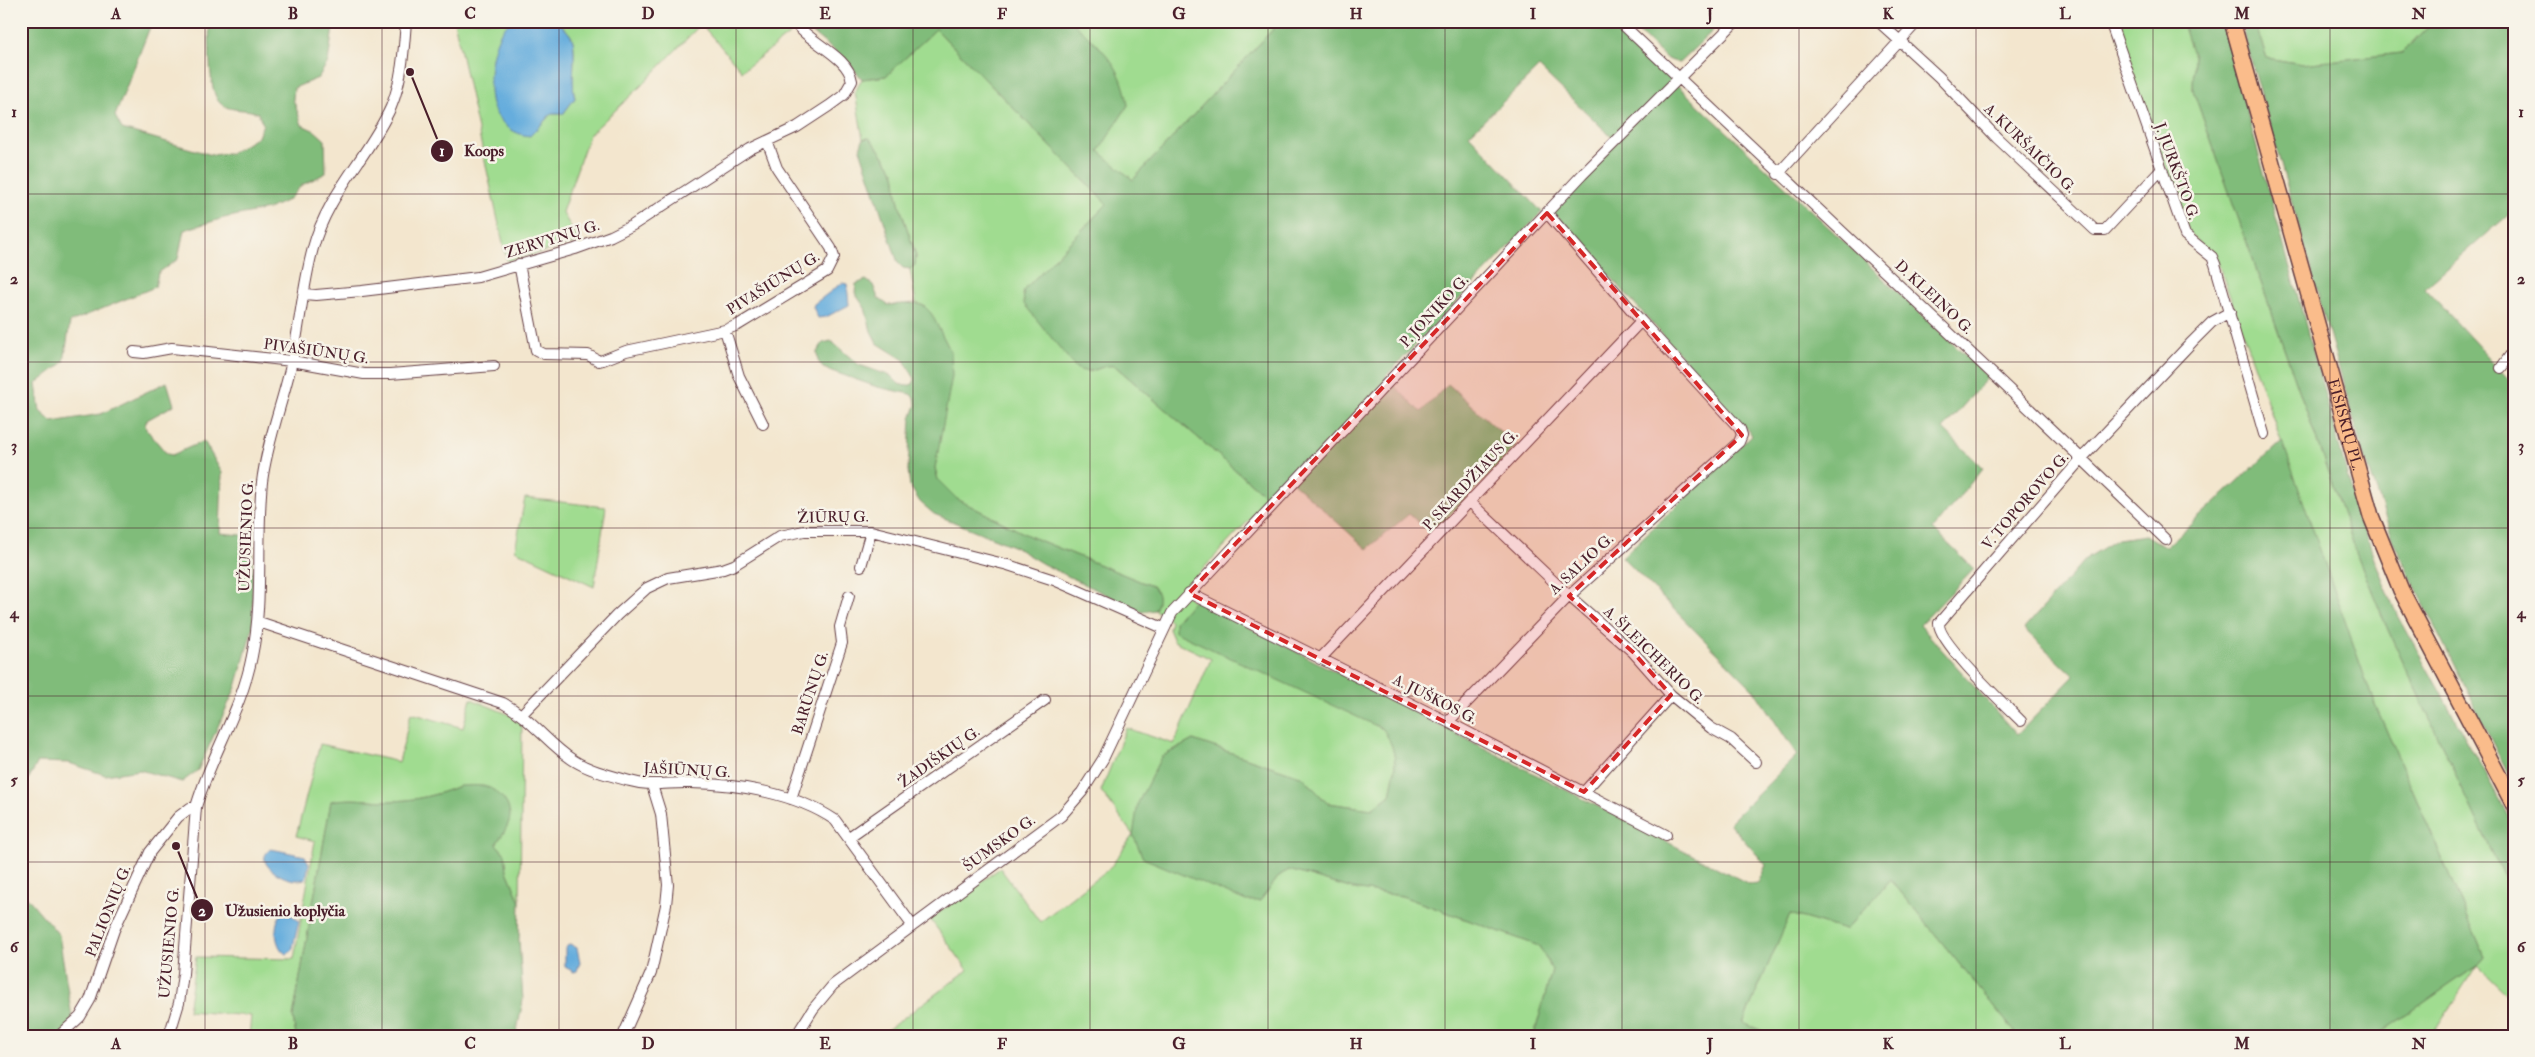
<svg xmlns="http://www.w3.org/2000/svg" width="2535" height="1057" font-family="'IM FELL Double Pica',serif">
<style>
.green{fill:#a0dc90;stroke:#757e5e}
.forest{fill:#80bc7a;stroke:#656e52}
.water{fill:#66addd;stroke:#586684}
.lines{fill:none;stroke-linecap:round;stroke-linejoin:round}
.minor-casing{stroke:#633d43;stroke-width:12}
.primary-casing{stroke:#633d43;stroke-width:18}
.minor{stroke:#fff;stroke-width:10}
.primary{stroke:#fabc8b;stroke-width:15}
.marked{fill:#d62828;fill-opacity:0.2;stroke:#d62828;stroke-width:4;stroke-dasharray:10 6;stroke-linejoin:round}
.grid{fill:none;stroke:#4a1f2b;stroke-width:1;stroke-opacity:0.55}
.labels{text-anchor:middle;stroke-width:5;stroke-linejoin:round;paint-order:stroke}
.street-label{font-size:15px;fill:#4a1f2b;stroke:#f7f3e8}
.leader{fill:none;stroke:#4a1f2b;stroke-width:2}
.callout-dot{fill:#4a1f2b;stroke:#f7f3e8;stroke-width:2}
.mark-label{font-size:15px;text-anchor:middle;font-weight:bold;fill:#fff}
.callout-label{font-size:16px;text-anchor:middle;font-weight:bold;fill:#4a1f2b;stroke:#f7f3e8;stroke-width:5;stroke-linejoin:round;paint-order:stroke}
.neatline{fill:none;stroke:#4a1f2b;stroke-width:2}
.grid-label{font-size:16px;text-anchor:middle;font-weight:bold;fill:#4a1f2b}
</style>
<rect width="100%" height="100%" fill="#f7f3e8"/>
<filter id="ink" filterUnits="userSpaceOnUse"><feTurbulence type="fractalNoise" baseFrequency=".02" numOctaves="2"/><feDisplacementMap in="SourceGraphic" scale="10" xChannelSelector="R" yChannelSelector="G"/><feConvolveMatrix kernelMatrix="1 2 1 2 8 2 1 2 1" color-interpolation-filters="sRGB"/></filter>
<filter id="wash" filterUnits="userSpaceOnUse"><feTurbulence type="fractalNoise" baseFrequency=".0096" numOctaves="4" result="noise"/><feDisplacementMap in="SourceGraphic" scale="20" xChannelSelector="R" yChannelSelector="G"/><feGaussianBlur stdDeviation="1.12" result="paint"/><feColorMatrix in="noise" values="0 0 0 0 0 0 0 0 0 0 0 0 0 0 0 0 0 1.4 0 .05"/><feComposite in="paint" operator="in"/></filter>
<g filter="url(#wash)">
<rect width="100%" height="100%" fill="#f3e6ce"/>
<!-- green -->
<path class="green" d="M 454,21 L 512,21 L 509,22 L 492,59 L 492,101 L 536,130 L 551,114 L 563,114 L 575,98 C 570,80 578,48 571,36 C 568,31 562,26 558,21 L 787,21 L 794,31 L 742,71 L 701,24 L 639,88 L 589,135 L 562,212 L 580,242 L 507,261 Z
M 1071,21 L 1269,21 L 1277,25 L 1133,180 L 1098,151 L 1128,105 Z
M 2113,21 L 2182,21 L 2194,57 L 2193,90 L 2358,557 L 2388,630 L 2514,899 L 2514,1001 L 2477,965 L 2431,1036 L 2376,1036 L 2478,965 L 2485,957 L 2371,695 L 2217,260 L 2189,233 Z
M 2254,21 L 2433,21 L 2402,53 L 2302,64 L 2267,58 Z
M 936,29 L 1107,204 L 1023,291 L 1090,372 L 1106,365 L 1115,366 L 1269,499 L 1182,591 L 1193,601 L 1175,622 L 1384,729 C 1399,754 1396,767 1390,795 L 1372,809 L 1327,803 L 1303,777 L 1193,740 L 1161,757 L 1260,901 L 1280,875 L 1289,870 L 1353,889 L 1402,896 L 1539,946 L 1552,970 L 1534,1036 L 879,1036 L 968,970 L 930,919 L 1000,868 L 1040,922 L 1110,868 L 1133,835 L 1101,791 L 1126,728 L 1174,744 L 1211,659 L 1174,641 L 1169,629 L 1171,621 L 1155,610 L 1158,603 L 1154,587 L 1029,536 L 957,499 L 938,480 L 935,468 L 952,366 L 924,306 L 916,303 L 910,269 L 915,265 L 916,256 C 910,236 902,216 897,195 C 896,188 897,179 894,172 C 891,166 873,140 869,138 L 863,139 L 855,92 L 862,79 L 886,76 Z
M 525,498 L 606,507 L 594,587 L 515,550 Z
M 471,699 L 510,715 L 522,722 L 520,902 L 507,871 L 505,854 L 496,844 C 505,831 511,821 507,804 L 459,786 C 438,795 414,801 390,801 C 371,801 351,797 331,801 L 293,1017 L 296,1036 L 249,1036 L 251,1016 L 188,1011 L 196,957 L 294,959 L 315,841 L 296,836 L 320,744 L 399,762 L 411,713 L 463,728 Z
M 1891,880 L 2018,1036 L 1775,1036 L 1743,1023 L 1790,914 L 1845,930 Z"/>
<!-- forest -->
<path class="forest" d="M 21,21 L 155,21 L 150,27 L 115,116 L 122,129 L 212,155 L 231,153 L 258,137 L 263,124 L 258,113 C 246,108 231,112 221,104 C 207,93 210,40 209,21 L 334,21 L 328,62 L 318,78 L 294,88 L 293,99 L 302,125 L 315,131 L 325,140 L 326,173 L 302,185 L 288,200 L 268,209 L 224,218 L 184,230 L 178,259 L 158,273 L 155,287 L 70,322 L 64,362 L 36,384 L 40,411 L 52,422 L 101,414 L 167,382 L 174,405 L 147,420 L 145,425 L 146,429 L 167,454 L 172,455 L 204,441 L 222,473 L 220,533 L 252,536 L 253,627 L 236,687 L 198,770 L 182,782 L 140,770 L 105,775 L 69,763 L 38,762 L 21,792 Z
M 798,21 L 1071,21 C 1102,50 1121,61 1128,105 L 1099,151 L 1133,180 L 1276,26 L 1269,21 L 1609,21 L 1988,377 L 1943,429 L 1983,468 L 1933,529 L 1974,569 L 1920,625 L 2017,735 L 2074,676 L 2024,629 L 2087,558 L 2118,539 L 2146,535 L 2166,547 L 2282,441 L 2371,695 L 2485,957 L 2478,965 L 2376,1036 L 2018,1036 L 1891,880 L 1845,930 L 1790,914 L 1743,1023 L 1775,1036 L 1534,1036 L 1552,970 L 1539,946 L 1402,896 L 1353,889 L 1289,870 L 1280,875 L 1260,901 L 1246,901 L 1143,858 L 1133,835 L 1138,803 L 1161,757 L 1193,740 L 1303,777 L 1327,803 L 1372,809 L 1390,795 C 1396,767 1399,754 1383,729 L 1175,632 L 1175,622 L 1193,601 L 1200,602 L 1749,884 L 1758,883 L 1766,865 L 1729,823 L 1797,755 L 1754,690 L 1622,557 L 1752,435 L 1552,211 L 1617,142 L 1539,67 L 1469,135 L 1542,212 L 1385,377 L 1421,412 L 1448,384 L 1516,446 L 1432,534 L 1409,514 L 1367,549 L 1289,479 L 1269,499 L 1115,366 C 1100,364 1091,377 1076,368 L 1024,304 L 1023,291 L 1107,204 L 936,29 L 886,76 L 862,79 L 848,62 Z
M 1627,21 L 1723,21 L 1679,63 L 1667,59 Z
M 2182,21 L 2222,21 L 2347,475 L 2374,558 L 2394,608 L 2514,826 L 2514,899 L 2388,630 L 2358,557 L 2193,90 L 2194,57 Z
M 2240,21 L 2254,21 L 2267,58 L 2302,64 L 2402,53 L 2433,21 L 2514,21 L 2514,210 L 2425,288 L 2514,385 L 2514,786 L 2396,548 L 2361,445 Z
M 869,138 C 873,140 891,167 894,172 C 897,179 896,188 897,195 C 902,216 910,236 916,256 L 915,265 L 910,269 L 903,268 L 898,263 L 860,149 L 863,139 Z
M 866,280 L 873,285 L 878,298 L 888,305 L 916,303 L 924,306 L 931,313 L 951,352 L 952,376 L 935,468 L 938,480 L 957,499 L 1029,536 L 1154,587 C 1160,596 1159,601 1155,610 L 1142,612 L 1043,564 L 1013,546 L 934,514 L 920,502 L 910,486 L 908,470 L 911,419 L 916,405 L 915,398 L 910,394 L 877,387 L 823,368 L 818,361 L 817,352 L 823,343 L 831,341 L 859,365 L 891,376 L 899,384 L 906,386 L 913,384 L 915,379 L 904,360 L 877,343 L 871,331 L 865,308 L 855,293 L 856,284 Z
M 459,786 C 467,786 475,785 483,786 C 496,788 510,802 510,816 C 509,827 501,836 496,844 L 505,854 L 507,871 L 520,902 L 519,940 L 523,1000 L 516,1036 L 296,1036 L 293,1017 L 331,801 C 351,797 370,801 390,801 C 413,801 438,795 459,786 Z
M 21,890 L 59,935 L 75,1036 L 21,1036 Z"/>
<!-- water -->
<path class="water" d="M 512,21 L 558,21 C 562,26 568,31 571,36 C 578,48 570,80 575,98 L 563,114 L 551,114 L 530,136 C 515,135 501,125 494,110 C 485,90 490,32 512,21 Z
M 842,283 L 847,284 L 849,305 L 826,317 L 818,318 L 813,307 L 814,304 Z
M 271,849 L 305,856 L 309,864 L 306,878 C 291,887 249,863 271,849 Z
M 282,914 L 293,916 L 299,921 L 292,951 L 287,954 C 275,950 272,922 282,914 Z
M 570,944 L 577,948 L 580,962 L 577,971 L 574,972 L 565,967 L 565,948 Z"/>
</g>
<g filter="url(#ink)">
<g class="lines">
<!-- minor casing -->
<g class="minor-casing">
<path id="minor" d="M 1619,21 C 1801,194 1986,365 2166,540
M 1878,21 L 1939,77 L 1997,138 L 2095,230 L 2105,230 L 2162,169
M 2110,21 L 2185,235 L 2212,257 L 2215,264 L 2264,434
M 1778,174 L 1918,21
M 519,264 L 536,350 L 544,354 L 588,355 L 599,361 L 603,360 L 626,351 L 725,330 L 738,325 L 827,271 L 834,257 L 831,248 L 777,168 L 767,141
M 304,294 L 316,295 L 362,291 L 478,277 L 575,249 L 611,236 L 633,225 L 750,149 L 797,127 L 829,106 L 844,95 L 852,81 C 848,55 808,43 794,21
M 725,330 L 739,376 L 763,424
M 134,352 L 144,353 L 172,348 L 292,361 L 364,374 L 390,374 L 494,366
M 2501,368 L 2514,350
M 1470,502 L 1569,596 L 1633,652 L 1671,695 L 1711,728 L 1731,739 L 1756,762
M 861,566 L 871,531
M 1189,593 L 1448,722 L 1666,835
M 259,622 L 503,703 C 532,719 548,744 573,760 C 590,771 612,776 630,781 C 650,787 670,782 690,783 C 738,784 795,793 835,820 L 912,925
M 1320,659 L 1641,321
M 522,714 L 617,615 L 647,588 L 668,578 L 723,569 L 734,565 L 780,536 L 804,531 L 871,531 L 1008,565 L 1054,580 L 1163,628
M 2021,721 C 2005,705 1937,641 1939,623 L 2082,458 L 2192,342 L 2212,322 L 2230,312
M 1448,722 L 1569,596 L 1739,442 L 1742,435 L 1740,429 L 1641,321 L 1547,213
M 1584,792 L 1671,695
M 791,799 L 842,643 L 840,627 L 849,596
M 849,837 L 1045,700
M 59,1036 L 80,1017 L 90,1000 L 114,930 L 150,852 L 178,817 L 190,808 L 196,807
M 169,1036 L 179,1003 L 183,974 L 196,807 C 211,755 242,709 252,656 C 264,599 256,540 262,482 C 267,441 283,402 292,361 C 300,324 303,285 313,248 C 327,194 369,156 391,107 C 402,81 404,49 406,21
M 623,1036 L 651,973 L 666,905 L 668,885 L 661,814 L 652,785
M 796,1036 L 813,1009 L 833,985 L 1061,816 L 1082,792 L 1103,759 L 1172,613 L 1582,175 L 1736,21"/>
</g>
<!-- primary casing -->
<g class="primary-casing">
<g id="primary">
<path id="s1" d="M 2232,21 L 2371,516 L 2401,590 L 2514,805"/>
</g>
</g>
<!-- minor -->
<use href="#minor" class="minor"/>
<!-- primary -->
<use href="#primary" class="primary"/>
</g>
</g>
<!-- marked area -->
<path class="marked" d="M 1547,213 L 1742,435 L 1569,596 L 1633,652 L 1671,695 L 1584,792 L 1189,593 Z"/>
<!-- grid -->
<path class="grid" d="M 205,21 L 205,1036M 382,21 L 382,1036M 559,21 L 559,1036M 736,21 L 736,1036M 913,21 L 913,1036M 1090,21 L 1090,1036M 1268,21 L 1268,1036M 1445,21 L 1445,1036M 1622,21 L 1622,1036M 1799,21 L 1799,1036M 1976,21 L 1976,1036M 2153,21 L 2153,1036M 2330,21 L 2330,1036M 21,194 L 2514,194M 21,362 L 2514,362M 21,528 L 2514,528M 21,696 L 2514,696M 21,862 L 2514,862"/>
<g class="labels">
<!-- street labels -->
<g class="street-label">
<text transform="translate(2030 148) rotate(44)" y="5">A. KURŠAIČIO G.</text>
<text transform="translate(2177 171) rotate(70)" y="5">J. JURKŠTO G.</text>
<text transform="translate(552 239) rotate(-17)" y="5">ZERVYNŲ G.</text>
<text transform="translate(773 283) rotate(-32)" y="5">PIVAŠIŪNŲ G.</text>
<text transform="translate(1934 297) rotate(43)" y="5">D. KLEINO G.</text>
<text transform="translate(1434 311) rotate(-47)" y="5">P. JONIKO G.</text>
<text transform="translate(316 351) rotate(8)" y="5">PIVAŠIŪNŲ G.</text>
<text dy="5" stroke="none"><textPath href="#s1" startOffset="419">EIŠIŠKIŲ PL.</textPath></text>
<text transform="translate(1470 480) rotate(-47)" y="5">P. SKARDŽIAUS G.</text>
<text transform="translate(2025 501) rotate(-49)" y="5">V. TOPOROVO G.</text>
<text transform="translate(833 517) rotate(-1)" y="5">ŽIŪRŲ G.</text>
<text transform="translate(246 536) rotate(-88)" y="5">UŽUSIENIO G.</text>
<text transform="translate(1581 564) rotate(-43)" y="5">A. SALIO G.</text>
<text transform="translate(1654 655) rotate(44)" y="5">A. ŠLEICHERIO G.</text>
<text transform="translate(810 693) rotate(-72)" y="5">BARŪNŲ G.</text>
<text transform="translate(1435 699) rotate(27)" y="5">A. JUŠKOS G.</text>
<text transform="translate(939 757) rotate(-35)" y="5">ŽADIŠKIŲ G.</text>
<text transform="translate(687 770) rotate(3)" y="5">JAŠIŪNŲ G.</text>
<text transform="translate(999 843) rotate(-36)" y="5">ŠUMSKO G.</text>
<text transform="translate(108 911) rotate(-68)" y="5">PALIONIŲ G.</text>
<text transform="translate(169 943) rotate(-85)" y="5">UŽUSIENIO G.</text>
</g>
</g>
<!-- callouts -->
<path class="leader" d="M410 72L442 151M176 846L202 910"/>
<g class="callout-dot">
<circle cx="410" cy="72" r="5"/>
<circle cx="176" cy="846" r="5"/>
<circle cx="442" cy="151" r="12"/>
<circle cx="202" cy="910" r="12"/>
</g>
<g class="mark-label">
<text x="442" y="156">1</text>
<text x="202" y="916">2</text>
</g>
<g class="callout-label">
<text x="484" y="156">Koops</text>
<text x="285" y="916">Užusienio koplyčia</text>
</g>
<!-- margin -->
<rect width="2535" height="1057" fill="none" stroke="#f7f3e8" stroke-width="55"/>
<rect x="28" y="28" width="2480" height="1002" class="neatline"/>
<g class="grid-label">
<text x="116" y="19">A</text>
<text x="293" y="19">B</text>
<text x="470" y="19">C</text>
<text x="648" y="19">D</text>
<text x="825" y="19">E</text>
<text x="1002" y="19">F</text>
<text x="1179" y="19">G</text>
<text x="1356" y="19">H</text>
<text x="1533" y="19">I</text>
<text x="1710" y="19">J</text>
<text x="1888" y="19">K</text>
<text x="2065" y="19">L</text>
<text x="2242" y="19">M</text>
<text x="2419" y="19">N</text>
<text x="14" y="117">1</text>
<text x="2521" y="117">1</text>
<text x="14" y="284">2</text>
<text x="2521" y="284">2</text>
<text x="14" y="451">3</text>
<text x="2521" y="451">3</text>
<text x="14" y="618">4</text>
<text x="2521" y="618">4</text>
<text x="14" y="785">5</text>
<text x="2521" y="785">5</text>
<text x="14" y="952">6</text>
<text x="2521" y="952">6</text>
<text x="116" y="1049">A</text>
<text x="293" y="1049">B</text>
<text x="470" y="1049">C</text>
<text x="648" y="1049">D</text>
<text x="825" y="1049">E</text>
<text x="1002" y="1049">F</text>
<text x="1179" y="1049">G</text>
<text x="1356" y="1049">H</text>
<text x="1533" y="1049">I</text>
<text x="1710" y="1049">J</text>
<text x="1888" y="1049">K</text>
<text x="2065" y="1049">L</text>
<text x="2242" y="1049">M</text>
<text x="2419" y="1049">N</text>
</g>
</svg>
